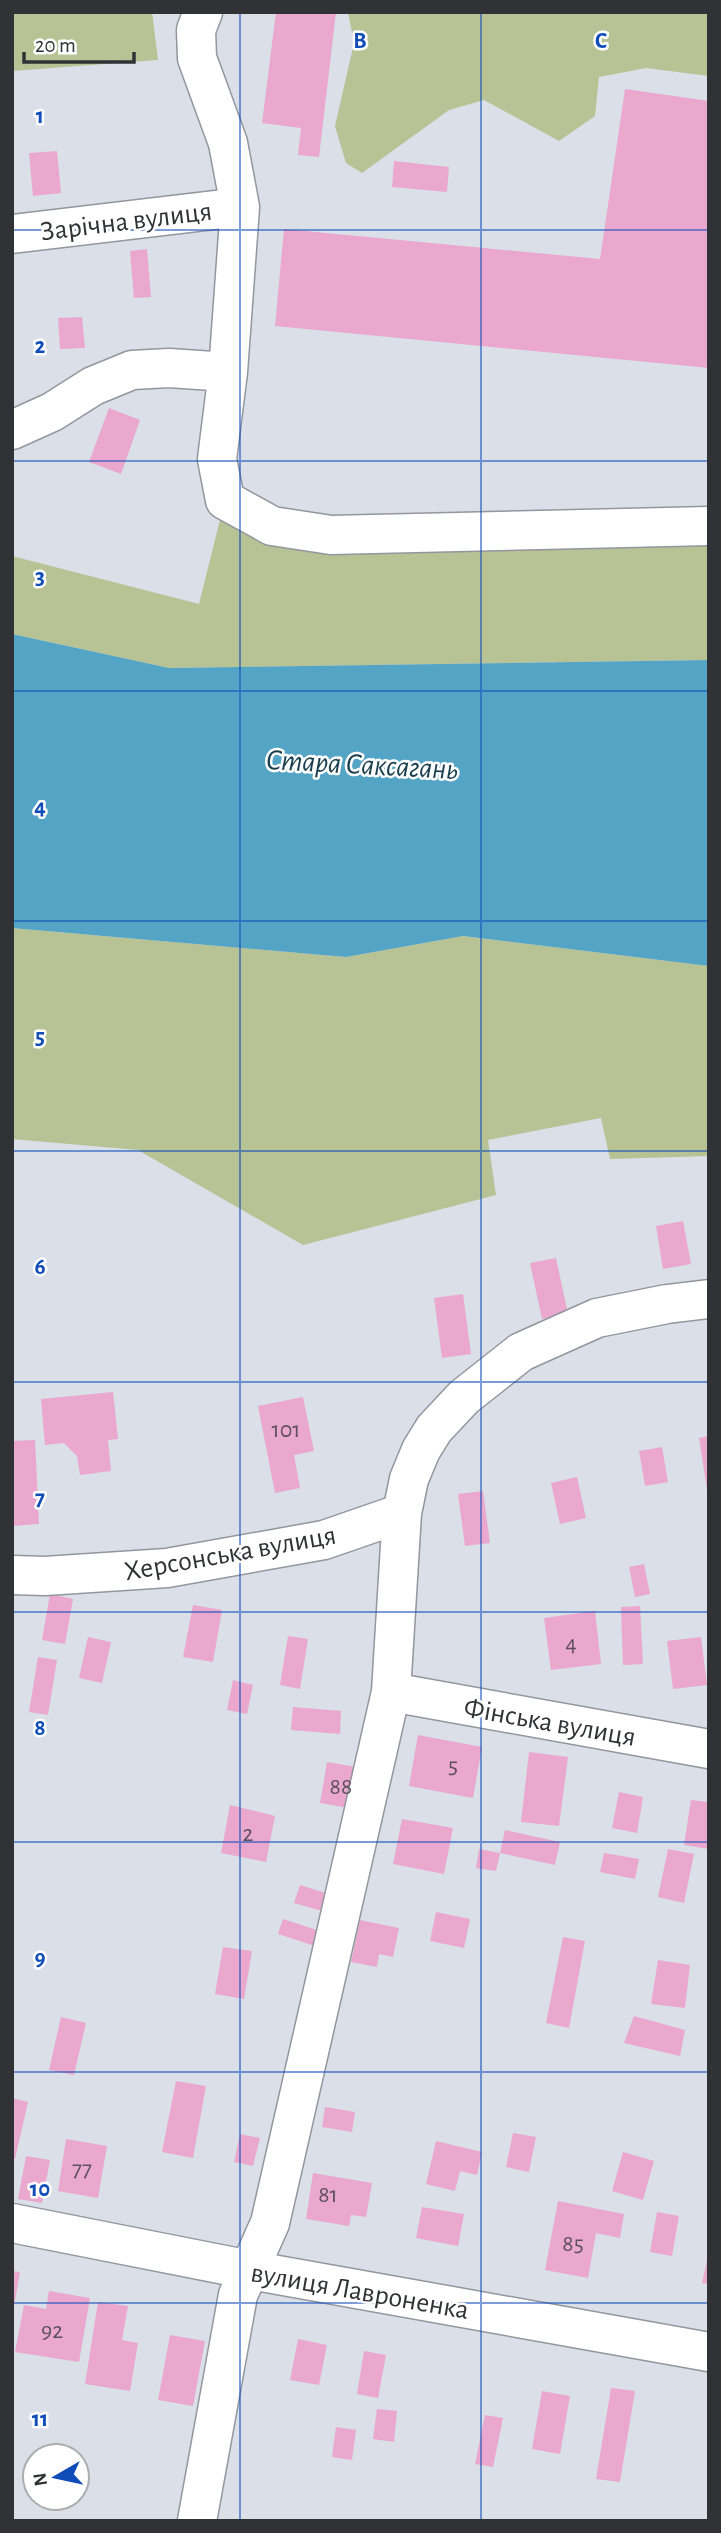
<svg xmlns="http://www.w3.org/2000/svg" width="721" height="2533" font-family="'Alegreya Sans',sans-serif">
<style>
.green{fill:#b7c295}
.water{fill:#53a4c5}
.building{fill:#eaa8cf}
.lines{fill:none;stroke-linecap:round;stroke-linejoin:round}
.minor-casing{stroke:#92969e;stroke-width:41}
.minor{stroke:#fff;stroke-width:38}
.grid{fill:none;stroke:#104db9;stroke-width:2;stroke-opacity:0.55}
.labels{text-anchor:middle;stroke-width:5;stroke-linejoin:round;paint-order:stroke}
.number-label{font-size:24px;fill:#5e505c}
.street-label{font-size:28px;fill:#303235;stroke:#fff}
.water-label{font-size:30px;font-style:italic;fill:#1a3f4e;stroke:#fff}
.grid-label{font-size:23px;text-anchor:middle;font-weight:bold;fill:#104db9;stroke:#fff;stroke-width:5;stroke-linejoin:round;paint-order:stroke}
</style>
<rect width="100%" height="100%" fill="#dadfe8"/>
<!-- green -->
<path class="green" d="M 12,12 L 152,12 L 158,60 L 12,71 Z
M 348,12 L 709,12 L 709,76 L 646,68 L 599,77 L 595,116 L 559,141 L 484,100 L 449,110 L 362,173 L 346,163 L 335,126 L 354,43 Z
M 225,500 L 272,526 L 709,526 L 709,660 L 169,668 L 12,634 L 12,556 L 199,604 Z
M 12,928 L 346,957 L 463,936 L 709,966 L 709,1156 L 610,1159 L 601,1118 L 488,1140 L 496,1195 L 303,1245 L 138,1150 L 12,1139 Z"/>
<!-- water -->
<path class="water" d="M 12,634 L 169,668 L 709,660 L 709,966 L 463,936 L 346,957 L 12,928 Z"/>
<!-- building -->
<path class="building" d="M 276,12 L 336,12 L 319,157 L 298,155 L 301,128 L 262,123 Z
M 625,89 L 709,101 L 709,368 L 275,326 L 284,229 L 600,259 Z
M 57,151 L 61,193 L 33,196 L 29,153 Z
M 394,161 L 449,167 L 447,192 L 392,187 Z
M 147,249 L 151,297 L 134,298 L 130,251 Z
M 82,317 L 85,348 L 60,349 L 58,318 Z
M 109,408 L 140,420 L 121,474 L 89,462 Z
M 683,1221 L 691,1264 L 663,1269 L 656,1226 Z
M 556,1258 L 568,1314 L 542,1319 L 530,1263 Z
M 463,1294 L 471,1354 L 442,1358 L 434,1298 Z
M 113,1392 L 118,1439 L 108,1440 L 111,1471 L 80,1475 L 77,1456 L 64,1443 L 45,1445 L 41,1399 Z
M 303,1397 L 314,1451 L 294,1455 L 300,1488 L 275,1493 L 258,1406 Z
M 709,1436 L 709,1490 L 707,1490 L 699,1438 Z
M 35,1440 L 39,1524 L 12,1526 L 12,1441 Z
M 662,1447 L 668,1482 L 645,1486 L 639,1451 Z
M 577,1477 L 586,1518 L 560,1524 L 551,1483 Z
M 483,1491 L 490,1543 L 465,1546 L 458,1494 Z
M 644,1564 L 650,1594 L 635,1597 L 629,1567 Z
M 50,1594 L 73,1599 L 65,1644 L 42,1640 Z
M 193,1605 L 222,1610 L 213,1662 L 183,1657 Z
M 640,1606 L 643,1664 L 623,1665 L 621,1607 Z
M 595,1611 L 601,1664 L 551,1670 L 544,1618 Z
M 288,1636 L 308,1639 L 300,1689 L 280,1685 Z
M 88,1637 L 111,1642 L 102,1683 L 79,1678 Z
M 701,1637 L 707,1685 L 673,1689 L 667,1641 Z
M 38,1657 L 57,1660 L 48,1715 L 29,1712 Z
M 233,1680 L 253,1685 L 247,1714 L 227,1710 Z
M 293,1707 L 341,1711 L 340,1734 L 291,1730 Z
M 418,1735 L 482,1747 L 473,1798 L 409,1786 Z
M 529,1752 L 568,1757 L 559,1826 L 521,1822 Z
M 327,1762 L 362,1768 L 354,1809 L 320,1803 Z
M 619,1792 L 643,1797 L 637,1833 L 612,1828 Z
M 691,1800 L 709,1802 L 709,1849 L 684,1845 Z
M 230,1805 L 275,1816 L 266,1862 L 221,1853 Z
M 402,1819 L 453,1828 L 444,1874 L 393,1864 Z
M 505,1830 L 560,1842 L 555,1865 L 500,1853 Z
M 479,1849 L 500,1853 L 496,1871 L 476,1868 Z
M 668,1849 L 694,1854 L 684,1903 L 658,1897 Z
M 604,1853 L 639,1859 L 635,1879 L 600,1872 Z
M 300,1885 L 332,1895 L 326,1912 L 294,1903 Z
M 436,1912 L 470,1919 L 464,1948 L 430,1941 Z
M 283,1919 L 323,1932 L 318,1947 L 278,1934 Z
M 360,1920 L 399,1928 L 393,1957 L 379,1954 L 377,1967 L 351,1962 Z
M 563,1937 L 585,1941 L 569,2028 L 546,2023 Z
M 223,1947 L 252,1951 L 244,1999 L 215,1994 Z
M 658,1960 L 690,1965 L 685,2008 L 651,2004 Z
M 634,2016 L 685,2030 L 680,2056 L 624,2043 Z
M 61,2017 L 86,2023 L 74,2075 L 49,2070 Z
M 176,2081 L 206,2086 L 193,2158 L 162,2152 Z
M 12,2098 L 28,2102 L 15,2159 L 12,2159 Z
M 325,2107 L 355,2112 L 352,2132 L 322,2127 Z
M 513,2133 L 536,2137 L 529,2172 L 506,2167 Z
M 240,2134 L 260,2138 L 253,2166 L 234,2162 Z
M 66,2139 L 107,2146 L 98,2198 L 58,2191 Z
M 436,2141 L 482,2152 L 477,2175 L 460,2171 L 455,2191 L 426,2184 Z
M 623,2152 L 654,2161 L 643,2200 L 612,2191 Z
M 26,2156 L 50,2160 L 42,2203 L 18,2199 Z
M 313,2173 L 372,2183 L 366,2217 L 351,2215 L 349,2226 L 306,2219 Z
M 558,2201 L 624,2214 L 620,2238 L 596,2233 L 588,2278 L 545,2270 Z
M 422,2207 L 464,2214 L 458,2246 L 416,2238 Z
M 657,2212 L 679,2216 L 672,2256 L 650,2252 Z
M 708,2256 L 709,2257 L 709,2284 L 702,2283 Z
M 12,2271 L 20,2272 L 14,2306 L 12,2305 Z
M 49,2291 L 90,2298 L 79,2362 L 15,2352 L 24,2305 L 46,2309 Z
M 98,2302 L 128,2306 L 122,2340 L 138,2343 L 130,2391 L 85,2384 Z
M 170,2335 L 205,2341 L 193,2406 L 158,2400 Z
M 298,2339 L 327,2345 L 319,2385 L 290,2380 Z
M 364,2351 L 386,2355 L 378,2398 L 357,2394 Z
M 611,2388 L 635,2391 L 620,2482 L 596,2479 Z
M 542,2391 L 570,2396 L 560,2454 L 532,2449 Z
M 377,2409 L 397,2411 L 394,2442 L 373,2439 Z
M 485,2415 L 503,2418 L 493,2467 L 475,2464 Z
M 336,2427 L 356,2430 L 352,2460 L 332,2457 Z"/>
<g class="lines">
<!-- minor casing -->
<g class="minor-casing">
<path id="minor" d="M 203,12 L 196,30 L 197,58 L 228,143 L 240,207 L 228,372 L 217,459 L 225,500 L 272,526 L 331,535 L 709,526
M 12,234 L 240,207
M 12,430 L 52,412 L 93,386 L 132,370 L 169,368 L 228,372
M 12,1575 L 45,1576 L 167,1568 L 324,1540 L 402,1513
M 391,1692 L 709,1749
M 12,2223 L 250,2270 L 709,2352
M 197,2521 L 238,2295 L 270,2223 L 391,1692 L 402,1513 L 409,1479 L 421,1450 L 434,1429 L 464,1397 L 521,1352 L 597,1318 L 667,1304 L 709,1299"/>
</g>
<!-- minor -->
<use href="#minor" class="minor"/>
</g>
<!-- grid -->
<path class="grid" d="M 240,12 L 240,2521M 481,12 L 481,2521M 12,230 L 709,230M 12,461 L 709,461M 12,691 L 709,691M 12,921 L 709,921M 12,1151 L 709,1151M 12,1382 L 709,1382M 12,1612 L 709,1612M 12,1842 L 709,1842M 12,2072 L 709,2072M 12,2303 L 709,2303"/>
<g class="labels">
<!-- number labels -->
<g class="number-label">
<text x="286" y="1437">101</text>
<text x="571" y="1651">4</text>
<text x="453" y="1773">5</text>
<text x="341" y="1794">88</text>
<text x="248" y="1841">2</text>
<text x="82" y="2176">77</text>
<text x="328" y="2202">81</text>
<text x="573" y="2251">85</text>
<text x="52" y="2338">92</text>
</g>
<!-- street labels -->
<g class="street-label">
<text transform="translate(126 220) rotate(-7)" y="10">Зарічна вулиця</text>
<text transform="translate(230 1552) rotate(-10)" y="10">Херсонська вулиця</text>
<text transform="translate(550 1721) rotate(10)" y="10">Фінська вулиця</text>
<text transform="translate(360 2290) rotate(10)" y="10">вулиця Лавроненка</text>
</g>
<!-- water labels -->
<g class="water-label">
<text transform="translate(362 764) rotate(3)" y="10">Стара Саксагань</text>
</g>
</g>
<g class="grid-label">
<text x="360" y="48">B</text>
<text x="601" y="48">C</text>
<text x="40" y="123">1</text>
<text x="40" y="353">2</text>
<text x="40" y="584">3</text>
<text x="40" y="814">4</text>
<text x="40" y="1044">5</text>
<text x="40" y="1274">6</text>
<text x="40" y="1505">7</text>
<text x="40" y="1735">8</text>
<text x="40" y="1965">9</text>
<text x="40" y="2196">10</text>
<text x="40" y="2426">11</text>
</g>
<!-- border -->
<rect width="721" height="2533" fill="none" stroke="#303235" stroke-width="28"/>
<!-- north arrow -->
<g transform="translate(56 2477) rotate(261)"><circle r="33" fill="#ffffff" stroke="#acadae" stroke-width="2"/>
<path d="M0-5L12 26L0 18L-12 26Z" fill="#104db9"/>
<text y="-10" font-size="19" font-weight="bold" text-anchor="middle" fill="#303235">N</text>
</g>
<!-- scale -->
<path d="M24 52v10h110v-10" fill="none" stroke="#303235" stroke-width="3.5"/>
<text x="35" y="52" font-size="21" fill="#303235" stroke="#ffffff" stroke-width="5" paint-order="stroke">20 m</text>
</svg>
